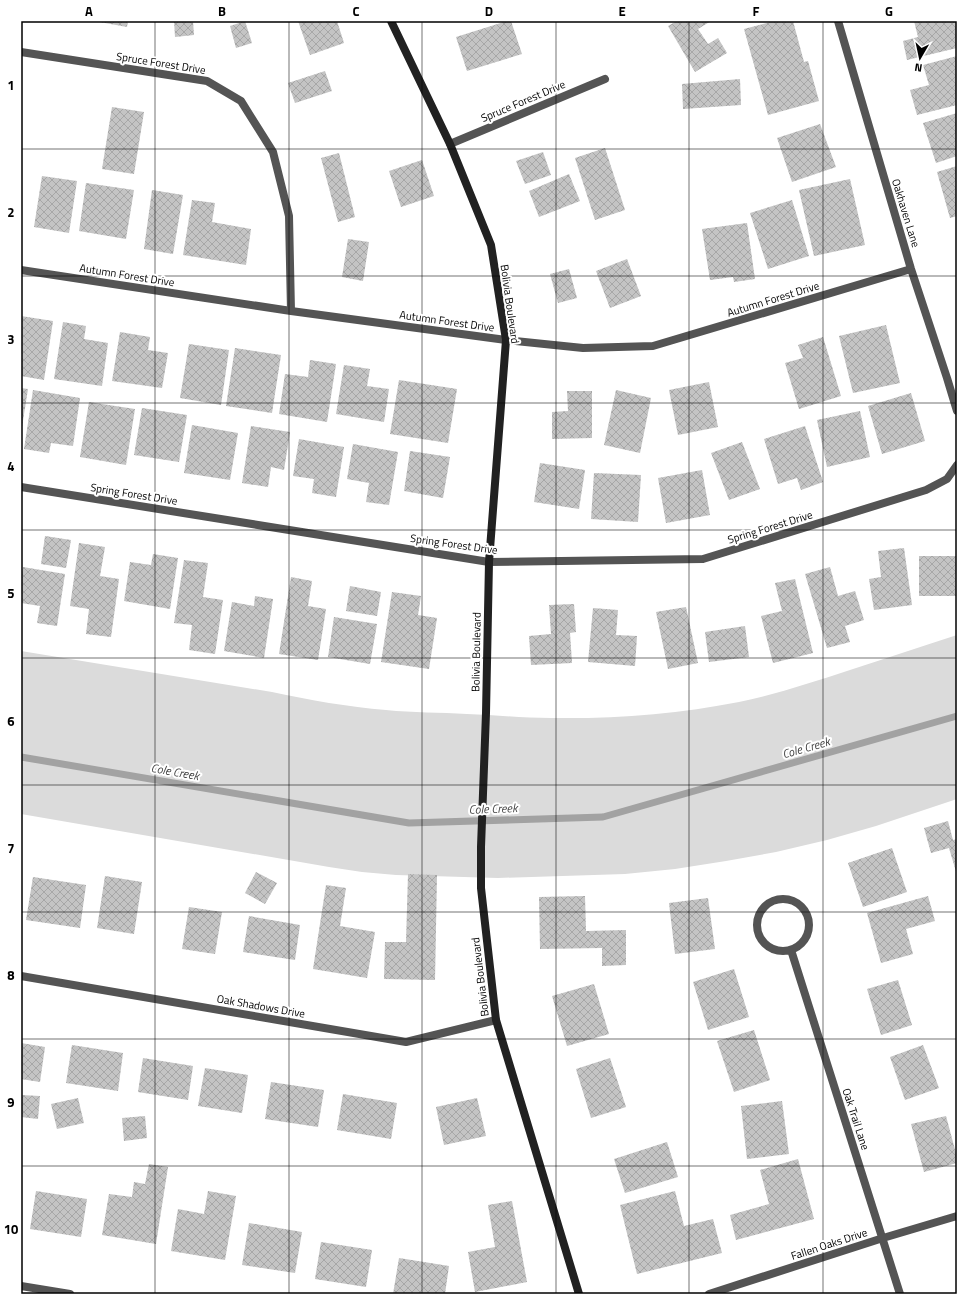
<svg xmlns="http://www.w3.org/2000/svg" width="978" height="1315" font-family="'Titillium Web',sans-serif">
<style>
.green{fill:#dbdbdb}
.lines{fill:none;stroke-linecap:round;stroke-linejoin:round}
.stream{stroke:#a2a2a2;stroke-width:7}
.building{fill:url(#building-cross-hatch)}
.street{stroke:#545454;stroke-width:8}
.secondary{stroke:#212121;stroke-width:8}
.grid{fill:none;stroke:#000;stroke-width:1;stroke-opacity:0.55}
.labels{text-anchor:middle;stroke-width:4;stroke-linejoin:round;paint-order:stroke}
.street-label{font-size:11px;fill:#000;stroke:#fff}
.water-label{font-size:12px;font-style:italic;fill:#434343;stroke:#fff}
.neatline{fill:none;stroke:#000;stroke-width:1.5}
.grid-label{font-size:13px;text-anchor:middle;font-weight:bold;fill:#000}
</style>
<defs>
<pattern id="building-cross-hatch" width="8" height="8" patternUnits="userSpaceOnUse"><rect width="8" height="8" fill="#c4c4c4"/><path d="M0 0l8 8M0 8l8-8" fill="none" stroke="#a7a7a7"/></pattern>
</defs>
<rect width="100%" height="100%" fill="#fff"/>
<!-- green -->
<path class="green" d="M 957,635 L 957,799 L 876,826 L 827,840 L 776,852 L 726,861 L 675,869 L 625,874 L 498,878 L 396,875 L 362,872 L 329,867 L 21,814 L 21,651 L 272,692 C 310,700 348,707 386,710 C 413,713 440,712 467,714 C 495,715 523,718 551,718 C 614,719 678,714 739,702 C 777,694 813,682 850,670 C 886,658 921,647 957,635 Z"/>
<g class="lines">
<!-- stream -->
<path class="stream" d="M 21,757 L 409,823 L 603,817 L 957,716"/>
</g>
<!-- building -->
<path class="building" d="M 94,21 L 128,21 L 127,27 Z
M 174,21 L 193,21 L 194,35 L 175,37 Z
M 245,21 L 252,43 L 236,48 L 230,26 Z
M 298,21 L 337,21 L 344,43 L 310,55 Z
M 507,21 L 511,21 L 522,54 L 467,71 L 456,37 Z
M 677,21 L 711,21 L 698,29 L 708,44 L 718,38 L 727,53 L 695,72 L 668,26 Z
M 774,21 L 793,21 L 804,62 L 808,61 L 819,101 L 768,115 L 744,29 Z
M 914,21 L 957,21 L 957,48 L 907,60 L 903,41 L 918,37 Z
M 957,56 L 957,105 L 917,115 L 910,90 L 929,85 L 923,65 Z
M 325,71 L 332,91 L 295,103 L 288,83 Z
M 740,79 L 741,105 L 683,109 L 682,84 Z
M 112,107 L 144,112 L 134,174 L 102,169 Z
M 957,113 L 957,156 L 936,163 L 923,123 Z
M 820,124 L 836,167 L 792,182 L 777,138 Z
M 605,148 L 625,210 L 595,220 L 575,158 Z
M 543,152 L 551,175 L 525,184 L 516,161 Z
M 339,153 L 355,217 L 338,222 L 321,158 Z
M 422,160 L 434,196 L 401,207 L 389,171 Z
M 957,166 L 957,216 L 950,218 L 937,172 Z
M 569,174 L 580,201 L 539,217 L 529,191 Z
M 42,176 L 77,181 L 69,233 L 34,227 Z
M 850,179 L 865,245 L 814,256 L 799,190 Z
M 86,183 L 134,190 L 126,239 L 79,231 Z
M 152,190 L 183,195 L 173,254 L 144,249 Z
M 192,200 L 215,203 L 212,222 L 251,229 L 246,265 L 183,255 Z
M 792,200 L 809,256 L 768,269 L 750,213 Z
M 747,223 L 755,279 L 734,282 L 733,277 L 710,280 L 702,229 Z
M 348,239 L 369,242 L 363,281 L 342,277 Z
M 627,259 L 641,296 L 610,308 L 596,271 Z
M 569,269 L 577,298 L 558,303 L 550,274 Z
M 21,316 L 53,321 L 44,380 L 21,376 Z
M 63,322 L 86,326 L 84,339 L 108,343 L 102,386 L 54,379 Z
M 886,325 L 900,383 L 853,393 L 839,336 Z
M 120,332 L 150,337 L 148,350 L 168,353 L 162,388 L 112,381 Z
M 823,337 L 841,396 L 799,409 L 785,363 L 803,358 L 798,345 Z
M 189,344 L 229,350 L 221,405 L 180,398 Z
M 235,348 L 281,355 L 272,413 L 226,406 Z
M 310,360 L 336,364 L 327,422 L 279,414 L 285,374 L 308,377 Z
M 344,365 L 370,369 L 367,386 L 389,389 L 384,422 L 336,414 Z
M 399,380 L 457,389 L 448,443 L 390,434 Z
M 709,382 L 718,427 L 678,435 L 669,390 Z
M 21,388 L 28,389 L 22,427 L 21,427 Z
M 33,390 L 80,398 L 73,446 L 51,443 L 49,453 L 24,449 Z
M 616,390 L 651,398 L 640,453 L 604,445 Z
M 567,391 L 592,391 L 592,438 L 552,439 L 552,412 L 568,411 Z
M 911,393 L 925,441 L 882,454 L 868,406 Z
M 89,402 L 135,409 L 126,465 L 80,457 Z
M 142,408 L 187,415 L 179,462 L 134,455 Z
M 860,411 L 870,457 L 827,467 L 817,420 Z
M 192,425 L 238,433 L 230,480 L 184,473 Z
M 251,426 L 290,432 L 284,470 L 271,467 L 268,487 L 242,483 Z
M 805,426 L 823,482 L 801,490 L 797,478 L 778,484 L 764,439 Z
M 299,439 L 344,447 L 336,497 L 312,493 L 314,479 L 293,476 Z
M 742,442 L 760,489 L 729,500 L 711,453 Z
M 353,444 L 398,452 L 389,505 L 366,502 L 369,483 L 347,479 Z
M 410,451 L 450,457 L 443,498 L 404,491 Z
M 540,463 L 585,470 L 579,509 L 534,502 Z
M 702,470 L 710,515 L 666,523 L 658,478 Z
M 594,473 L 641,475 L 638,522 L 591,519 Z
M 45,536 L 71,540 L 66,568 L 41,564 Z
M 79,543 L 105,547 L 100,576 L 119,579 L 111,637 L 86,634 L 89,609 L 70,606 Z
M 904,548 L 912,605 L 874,610 L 869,579 L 881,577 L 878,551 Z
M 153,554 L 178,558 L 170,609 L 124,601 L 130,562 L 151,565 Z
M 919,556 L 957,556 L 957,596 L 919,596 Z
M 184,560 L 208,563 L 203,597 L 223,600 L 215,654 L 189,650 L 192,625 L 174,623 Z
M 23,567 L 65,574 L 57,626 L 37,623 L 40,606 L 21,603 L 21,578 Z
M 830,567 L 838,596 L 855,591 L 864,620 L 845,626 L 850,642 L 827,648 L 805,574 Z
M 291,577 L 312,581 L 308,606 L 326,609 L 318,660 L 279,654 Z
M 795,579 L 813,653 L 773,663 L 761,616 L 782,611 L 775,583 Z
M 350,586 L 381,592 L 377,616 L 346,611 Z
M 392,592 L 421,596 L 418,615 L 437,618 L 429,669 L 381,662 Z
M 255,596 L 273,599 L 264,658 L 224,651 L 232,602 L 254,606 Z
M 574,604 L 576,632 L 570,633 L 572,663 L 531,665 L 529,636 L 551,634 L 549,605 Z
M 686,607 L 698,663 L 668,669 L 656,612 Z
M 593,608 L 618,610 L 616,635 L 637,636 L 635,666 L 588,662 Z
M 334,617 L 377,624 L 370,664 L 328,657 Z
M 745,626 L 749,657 L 709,662 L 705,632 Z
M 948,821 L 953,840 L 957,839 L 957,875 L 949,848 L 931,853 L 924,828 Z
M 892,848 L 907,892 L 863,907 L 848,863 Z
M 256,872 L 277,883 L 265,904 L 245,893 Z
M 408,874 L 437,875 L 435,980 L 384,979 L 385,942 L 406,942 Z
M 105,876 L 142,882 L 134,934 L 97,928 Z
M 33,877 L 86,885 L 80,928 L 26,920 Z
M 326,885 L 346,888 L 340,926 L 375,932 L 367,978 L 313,969 Z
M 585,896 L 586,931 L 626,930 L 626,965 L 602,966 L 602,948 L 540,949 L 539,897 Z
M 928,896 L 935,921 L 906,929 L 913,954 L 881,963 L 867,913 Z
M 708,898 L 715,949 L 675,954 L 669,903 Z
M 189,907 L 222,912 L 215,954 L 182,949 Z
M 249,916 L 300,925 L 295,960 L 243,952 Z
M 734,969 L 749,1017 L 708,1030 L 693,982 Z
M 898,980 L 912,1025 L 881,1035 L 867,989 Z
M 594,984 L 609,1034 L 567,1046 L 552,996 Z
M 754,1030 L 770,1080 L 734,1092 L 717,1041 Z
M 21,1043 L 45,1047 L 40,1082 L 21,1079 Z
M 72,1045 L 123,1053 L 118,1091 L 66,1083 Z
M 923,1045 L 939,1088 L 905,1100 L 890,1057 Z
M 143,1058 L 193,1066 L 188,1100 L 138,1092 Z
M 610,1058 L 626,1107 L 591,1118 L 576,1069 Z
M 205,1068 L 248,1075 L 242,1113 L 198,1106 Z
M 271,1082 L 324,1090 L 318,1127 L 265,1119 Z
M 343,1094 L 397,1103 L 391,1139 L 337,1130 Z
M 21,1095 L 40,1096 L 38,1119 L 21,1117 Z
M 78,1098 L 84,1123 L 57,1129 L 51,1104 Z
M 477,1098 L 486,1136 L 444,1145 L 436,1107 Z
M 782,1101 L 789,1154 L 747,1159 L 741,1106 Z
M 145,1116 L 147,1138 L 124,1141 L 122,1118 Z
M 946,1116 L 957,1157 L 957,1163 L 924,1172 L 911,1124 Z
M 667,1142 L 678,1177 L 625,1193 L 614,1159 Z
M 798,1159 L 814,1219 L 736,1240 L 730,1215 L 769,1204 L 760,1170 Z
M 149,1164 L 168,1167 L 156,1244 L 102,1235 L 109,1194 L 132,1197 L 134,1182 L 145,1184 Z
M 36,1191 L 87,1199 L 81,1237 L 30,1229 Z
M 208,1191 L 236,1196 L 225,1260 L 171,1251 L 178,1209 L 204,1214 Z
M 675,1191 L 684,1226 L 713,1219 L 722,1253 L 637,1274 L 620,1205 Z
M 512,1201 L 527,1282 L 475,1292 L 468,1252 L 495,1247 L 488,1205 Z
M 249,1223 L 302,1232 L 295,1273 L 242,1265 Z
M 321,1242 L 372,1250 L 366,1287 L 315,1279 Z
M 399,1258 L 449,1266 L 445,1294 L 393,1294 Z"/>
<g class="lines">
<!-- street -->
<path class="street" d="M 838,21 L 911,269 L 947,378 L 957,411
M 21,52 L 207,81 L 241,101 L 273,152 L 289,216 L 291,311
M 450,144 L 605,79
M 21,270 L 291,311 L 506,340 L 583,348 L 653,346 L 911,269
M 21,487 L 489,562 L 703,559 L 926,490 L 947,479 L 957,465
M757 925a26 26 0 1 1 52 0a26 26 0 1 1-52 0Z
M 791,950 L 900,1294
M 21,976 L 406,1042 L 496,1020
M 21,1286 L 70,1294
M 709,1294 L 883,1238 L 957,1216"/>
<!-- secondary -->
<path class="secondary" d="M 391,21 L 450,144 L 491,245 L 506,340 L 489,562 L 486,713 L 481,847 L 481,888 L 496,1020 L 579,1294"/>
</g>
<!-- grid -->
<path class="grid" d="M 155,21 L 155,1294M 289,21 L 289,1294M 422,21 L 422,1294M 556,21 L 556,1294M 689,21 L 689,1294M 823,21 L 823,1294M 21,149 L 957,149M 21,276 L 957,276M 21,403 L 957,403M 21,530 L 957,530M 21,658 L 957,658M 21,785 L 957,785M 21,912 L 957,912M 21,1039 L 957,1039M 21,1166 L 957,1166"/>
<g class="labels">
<!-- street labels -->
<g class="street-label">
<text transform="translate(161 63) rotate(9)" y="4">Spruce Forest Drive</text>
<text transform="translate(523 101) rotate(-23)" y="4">Spruce Forest Drive</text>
<text transform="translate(906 213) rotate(73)" y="4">Oakhaven Lane</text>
<text transform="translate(127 275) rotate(9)" y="4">Autumn Forest Drive</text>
<text transform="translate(773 299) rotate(-17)" y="4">Autumn Forest Drive</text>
<text transform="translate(510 304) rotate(82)" y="4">Bolivia Boulevard</text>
<text transform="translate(447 321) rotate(8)" y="4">Autumn Forest Drive</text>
<text transform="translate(134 494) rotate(9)" y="4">Spring Forest Drive</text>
<text transform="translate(770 527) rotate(-17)" y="4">Spring Forest Drive</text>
<text transform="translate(454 544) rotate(8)" y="4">Spring Forest Drive</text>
<text transform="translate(476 652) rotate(-89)" y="4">Bolivia Boulevard</text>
<text transform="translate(480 977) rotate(-97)" y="4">Bolivia Boulevard</text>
<text transform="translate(261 1006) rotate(10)" y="4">Oak Shadows Drive</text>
<text transform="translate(856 1119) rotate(72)" y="4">Oak Trail Lane</text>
<text transform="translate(829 1244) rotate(-18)" y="4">Fallen Oaks Drive</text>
</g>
<!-- water labels -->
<g class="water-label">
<text transform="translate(806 748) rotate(-16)" y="4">Cole Creek</text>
<text transform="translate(175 772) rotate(10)" y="4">Cole Creek</text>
<text transform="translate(493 809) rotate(-2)" y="4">Cole Creek</text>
</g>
</g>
<!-- border -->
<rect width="978" height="1315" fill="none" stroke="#ffffff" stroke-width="44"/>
<!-- north arrow -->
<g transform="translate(920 58) rotate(189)" stroke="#ffffff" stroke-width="3" paint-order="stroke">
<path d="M0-3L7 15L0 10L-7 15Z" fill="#000000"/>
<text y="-6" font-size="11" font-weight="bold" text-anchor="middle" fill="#000000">N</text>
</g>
<rect x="22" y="22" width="934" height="1271" class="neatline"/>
<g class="grid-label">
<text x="89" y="16">A</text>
<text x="222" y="16">B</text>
<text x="356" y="16">C</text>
<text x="489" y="16">D</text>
<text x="622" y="16">E</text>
<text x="756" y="16">F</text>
<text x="889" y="16">G</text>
<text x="11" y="90">1</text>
<text x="11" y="217">2</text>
<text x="11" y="344">3</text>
<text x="11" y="471">4</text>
<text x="11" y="598">5</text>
<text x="11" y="726">6</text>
<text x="11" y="853">7</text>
<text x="11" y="980">8</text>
<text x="11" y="1107">9</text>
<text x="11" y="1234">10</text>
</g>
</svg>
